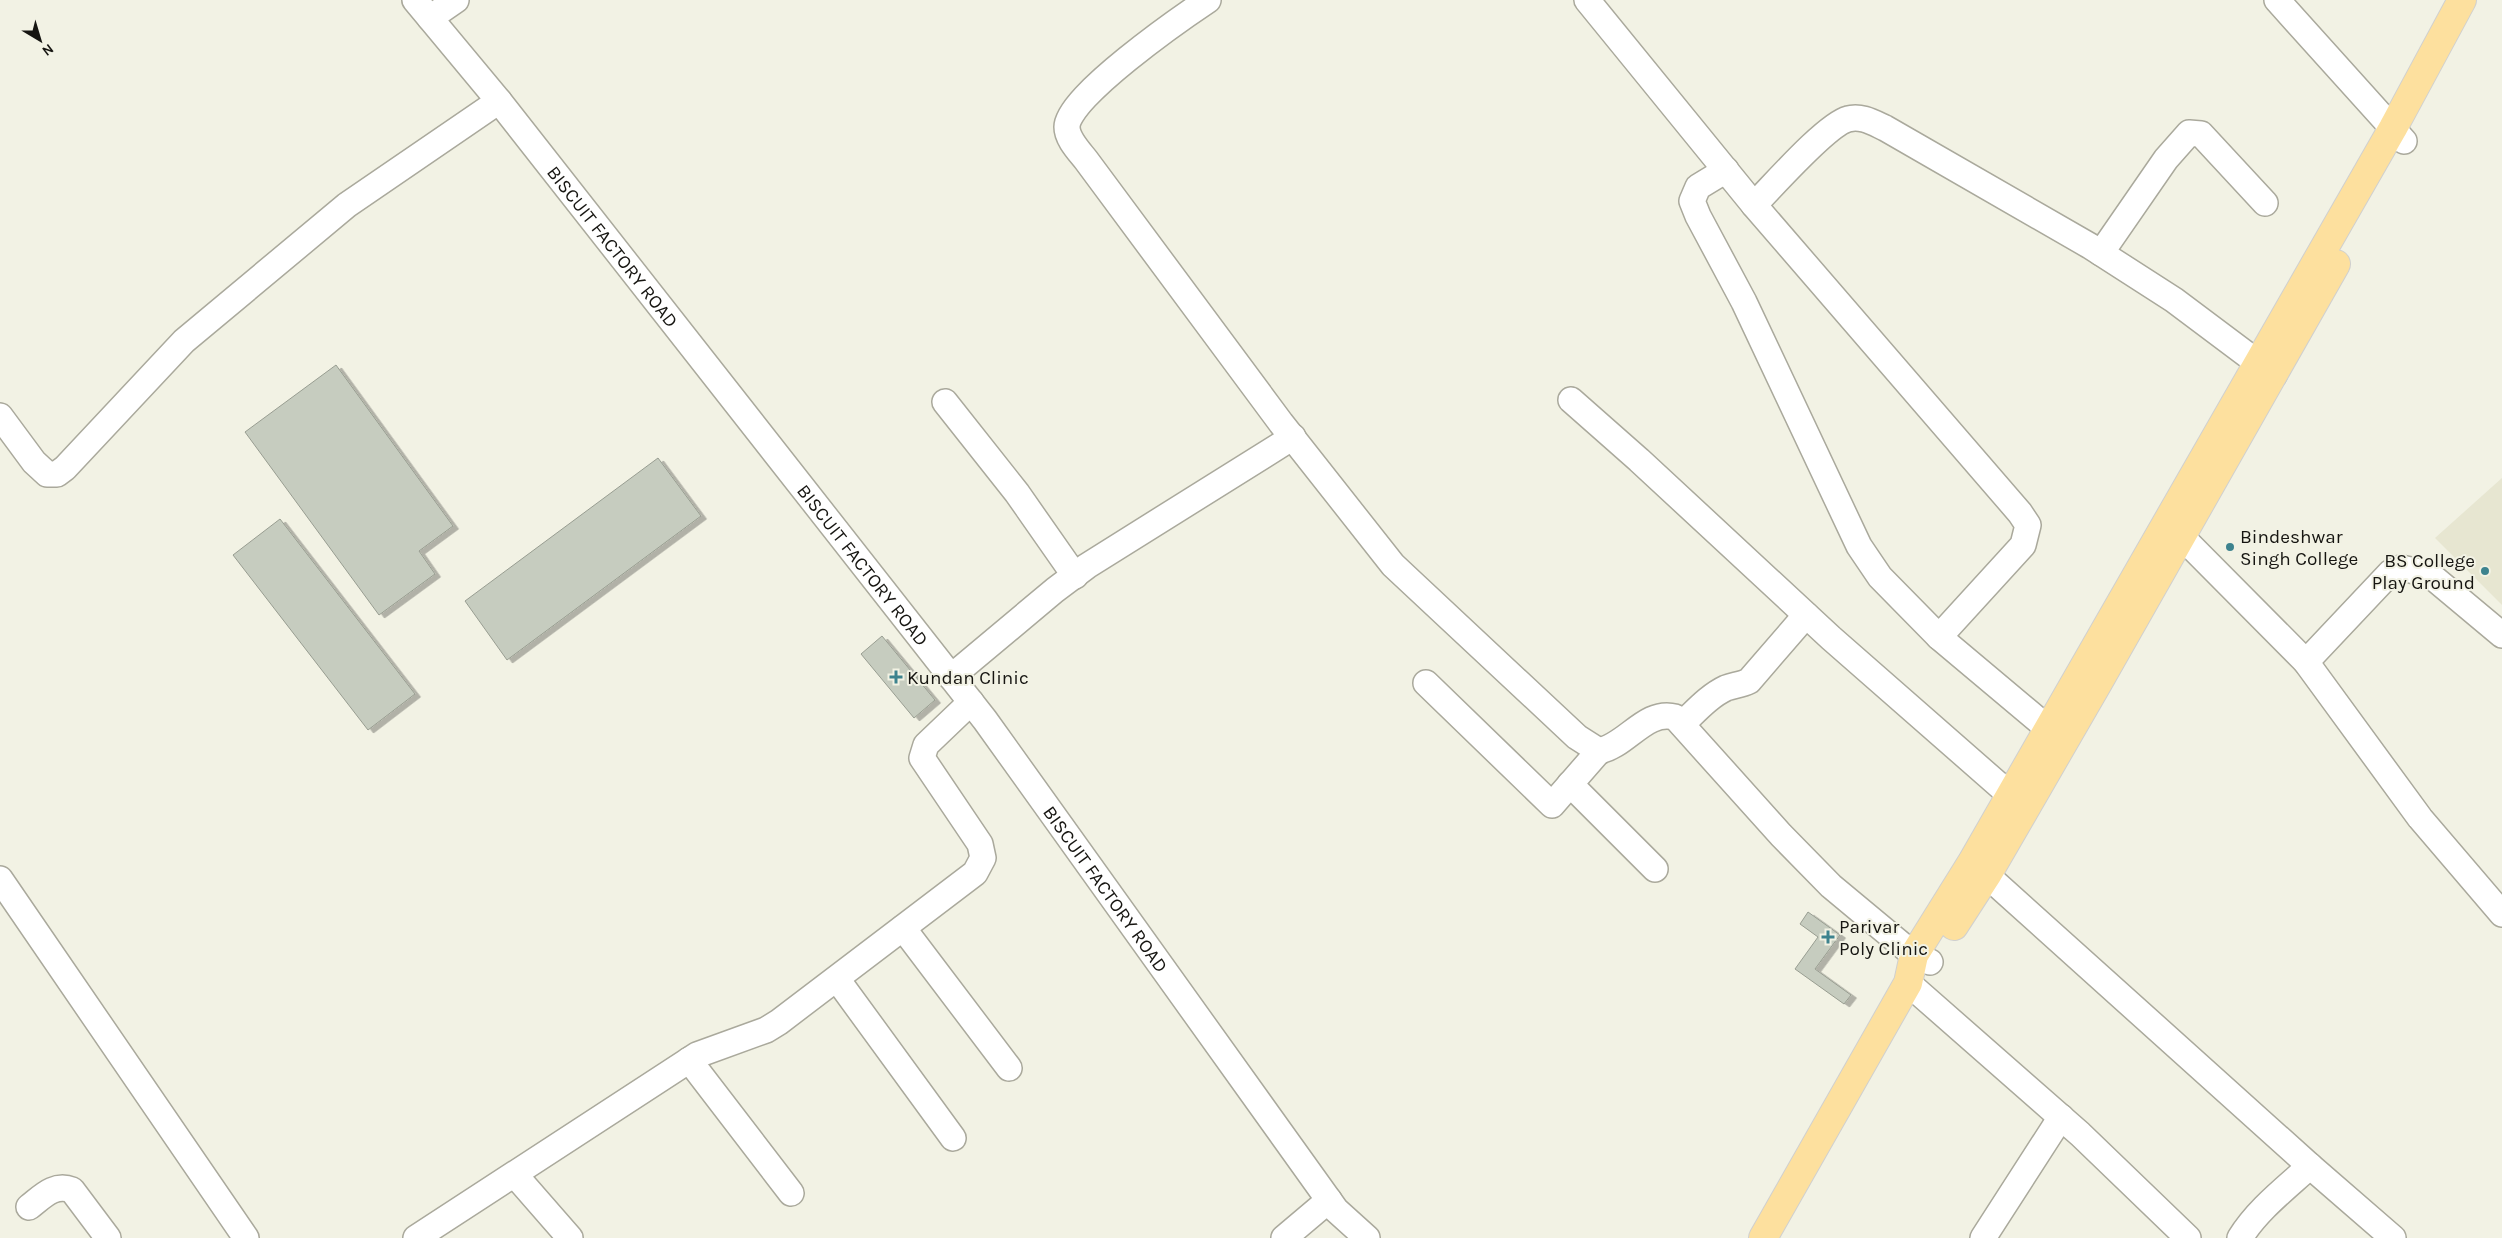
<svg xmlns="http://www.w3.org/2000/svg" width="2502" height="1238" font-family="Karla,sans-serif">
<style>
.built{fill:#e7e6d1}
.building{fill:#c6ccbf;stroke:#989d91;filter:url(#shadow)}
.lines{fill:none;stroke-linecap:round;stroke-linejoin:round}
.minor-casing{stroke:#aaa99c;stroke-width:28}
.major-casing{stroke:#d0d0cf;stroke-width:30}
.minor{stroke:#fff;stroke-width:25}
.major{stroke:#fde09e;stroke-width:28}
.poi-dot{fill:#3d838e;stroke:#f2f2e4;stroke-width:2}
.labels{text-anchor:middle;stroke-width:4;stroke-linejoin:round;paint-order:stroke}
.street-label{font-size:19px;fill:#161511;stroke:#f2f2e4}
.poi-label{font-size:19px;fill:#161511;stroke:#f2f2e4;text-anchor:start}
</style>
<defs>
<filter id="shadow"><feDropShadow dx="5.5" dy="3" stdDeviation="0" flood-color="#0004"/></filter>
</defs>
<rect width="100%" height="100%" fill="#f2f2e4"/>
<!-- built -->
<path class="built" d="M 2502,478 L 2502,605 L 2435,538 Z"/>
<!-- building -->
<path class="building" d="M 336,365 L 453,526 L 419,551 L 435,574 L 379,615 L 245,432 Z
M 658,458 L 701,516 L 507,660 L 465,601 Z
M 280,519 L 415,694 L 368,730 L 233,555 Z
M 882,636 L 935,700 L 914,718 L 861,654 Z
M 1808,912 L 1840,935 L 1815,969 L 1851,995 L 1844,1004 L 1795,969 L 1818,937 L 1800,924 Z"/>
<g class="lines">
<!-- minor casing -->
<g class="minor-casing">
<g id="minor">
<path id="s1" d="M 415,0 L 499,101 L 985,720 L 1336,1210 L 1367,1238"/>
<path d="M 1208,0 C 1181,18 1067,97 1067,127 C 1067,139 1079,151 1086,160 L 1281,423 L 1393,565 L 1577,737 L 1599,751 C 1626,746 1646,709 1675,717 L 1781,835 L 1831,886 L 1914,955 L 1930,962"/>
<path d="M 1587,0 L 1754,205 L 2020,513 L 2028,525 L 2023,545 L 1939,637 L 2064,742"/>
<path d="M 2277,0 L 2404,141"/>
<path d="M 430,18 L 456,0"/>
<path d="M 1726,170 L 1698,187 L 1692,201 L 1698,216 L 1744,302 L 1859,546 L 1880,577 L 1939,637"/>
<path d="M 1754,205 C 1773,186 1826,125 1848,119 C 1861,115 1874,123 1885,128 L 2090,246 L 2174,300 L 2274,375"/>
<path d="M 2101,253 L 2166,159 L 2189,133 L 2201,134 L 2265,203"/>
<path d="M 1571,400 L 1639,460 L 1831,638 L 2025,808"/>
<path d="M 945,402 L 1017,493 L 1075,576"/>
<path d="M 0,416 L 34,462 L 47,474 L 57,474 L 65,468 L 184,341 L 347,205 L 499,101"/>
<path d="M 2168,523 L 2306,662 L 2420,818 L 2502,914"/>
<path d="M 2306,662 L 2390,573 L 2401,568 L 2429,574 L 2502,635"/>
<path d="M 951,677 L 1055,590 L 1087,566 L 1293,437"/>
<path d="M 1426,683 L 1552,805 L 1599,751"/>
<path d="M 1682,724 C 1696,711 1709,696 1726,688 C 1734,685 1741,685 1749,681 L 1806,615"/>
<path d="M 1570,784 L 1655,869"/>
<path d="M 1972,862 L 2310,1166 L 2393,1238"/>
<path d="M 0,879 L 246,1238"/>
<path d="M 903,928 L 1009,1068"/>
<path d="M 837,979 L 953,1138"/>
<path d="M 1908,983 L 2080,1134 L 2188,1238"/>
<path d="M 689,1060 L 791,1193"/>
<path d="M 515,1175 L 570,1238"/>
<path d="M 29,1207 C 42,1197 54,1183 72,1190 L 108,1238"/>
<path d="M 416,1238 L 697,1055 L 766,1030 L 779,1022 L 975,873 L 983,858 L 980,844 L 922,758 L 926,745 L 971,702"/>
<path d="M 1284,1238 L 1329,1200"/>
<path d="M 1983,1238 L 2061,1117"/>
<path d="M 2240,1238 C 2257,1210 2286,1188 2310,1166"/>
</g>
</g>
<!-- major casing -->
<g class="major-casing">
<path id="major" d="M 1954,926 L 1987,875 L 2098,683 L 2336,264
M 1763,1238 L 1908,983 L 1914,955 L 1972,862 L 2393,128 L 2462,0"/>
</g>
<!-- minor -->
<use href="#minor" class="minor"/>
<!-- major -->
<use href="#major" class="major"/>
</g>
<!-- markers -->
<g class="poi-dot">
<circle cx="2230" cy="547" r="5"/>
<circle cx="2485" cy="571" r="5"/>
<path d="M893.5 669.5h5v5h5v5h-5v5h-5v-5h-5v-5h5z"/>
<path d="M1825.5 929.5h5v5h5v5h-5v5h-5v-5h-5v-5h5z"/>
</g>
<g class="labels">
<!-- street labels -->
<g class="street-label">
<text dy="7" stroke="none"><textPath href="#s1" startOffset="316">BISCUIT FACTORY ROAD</textPath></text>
<text dy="7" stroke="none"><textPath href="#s1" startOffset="721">BISCUIT FACTORY ROAD</textPath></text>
<text dy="7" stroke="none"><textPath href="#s1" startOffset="1126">BISCUIT FACTORY ROAD</textPath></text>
</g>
<!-- poi labels -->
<g class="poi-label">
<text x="2240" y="543">Bindeshwar<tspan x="2240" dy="22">Singh College</tspan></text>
<text x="2475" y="567" text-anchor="end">BS College<tspan x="2475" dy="22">Play Ground</tspan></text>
<text x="907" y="684">Kundan Clinic</text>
<text x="1839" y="933">Parivar<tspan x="1839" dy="22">Poly Clinic</tspan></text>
</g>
</g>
<!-- north arrow -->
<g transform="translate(40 40) rotate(142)" stroke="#f2f2e4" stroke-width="4" paint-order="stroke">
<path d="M0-4L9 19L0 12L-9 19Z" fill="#161511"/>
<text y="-8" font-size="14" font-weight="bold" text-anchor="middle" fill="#161511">N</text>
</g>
</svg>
